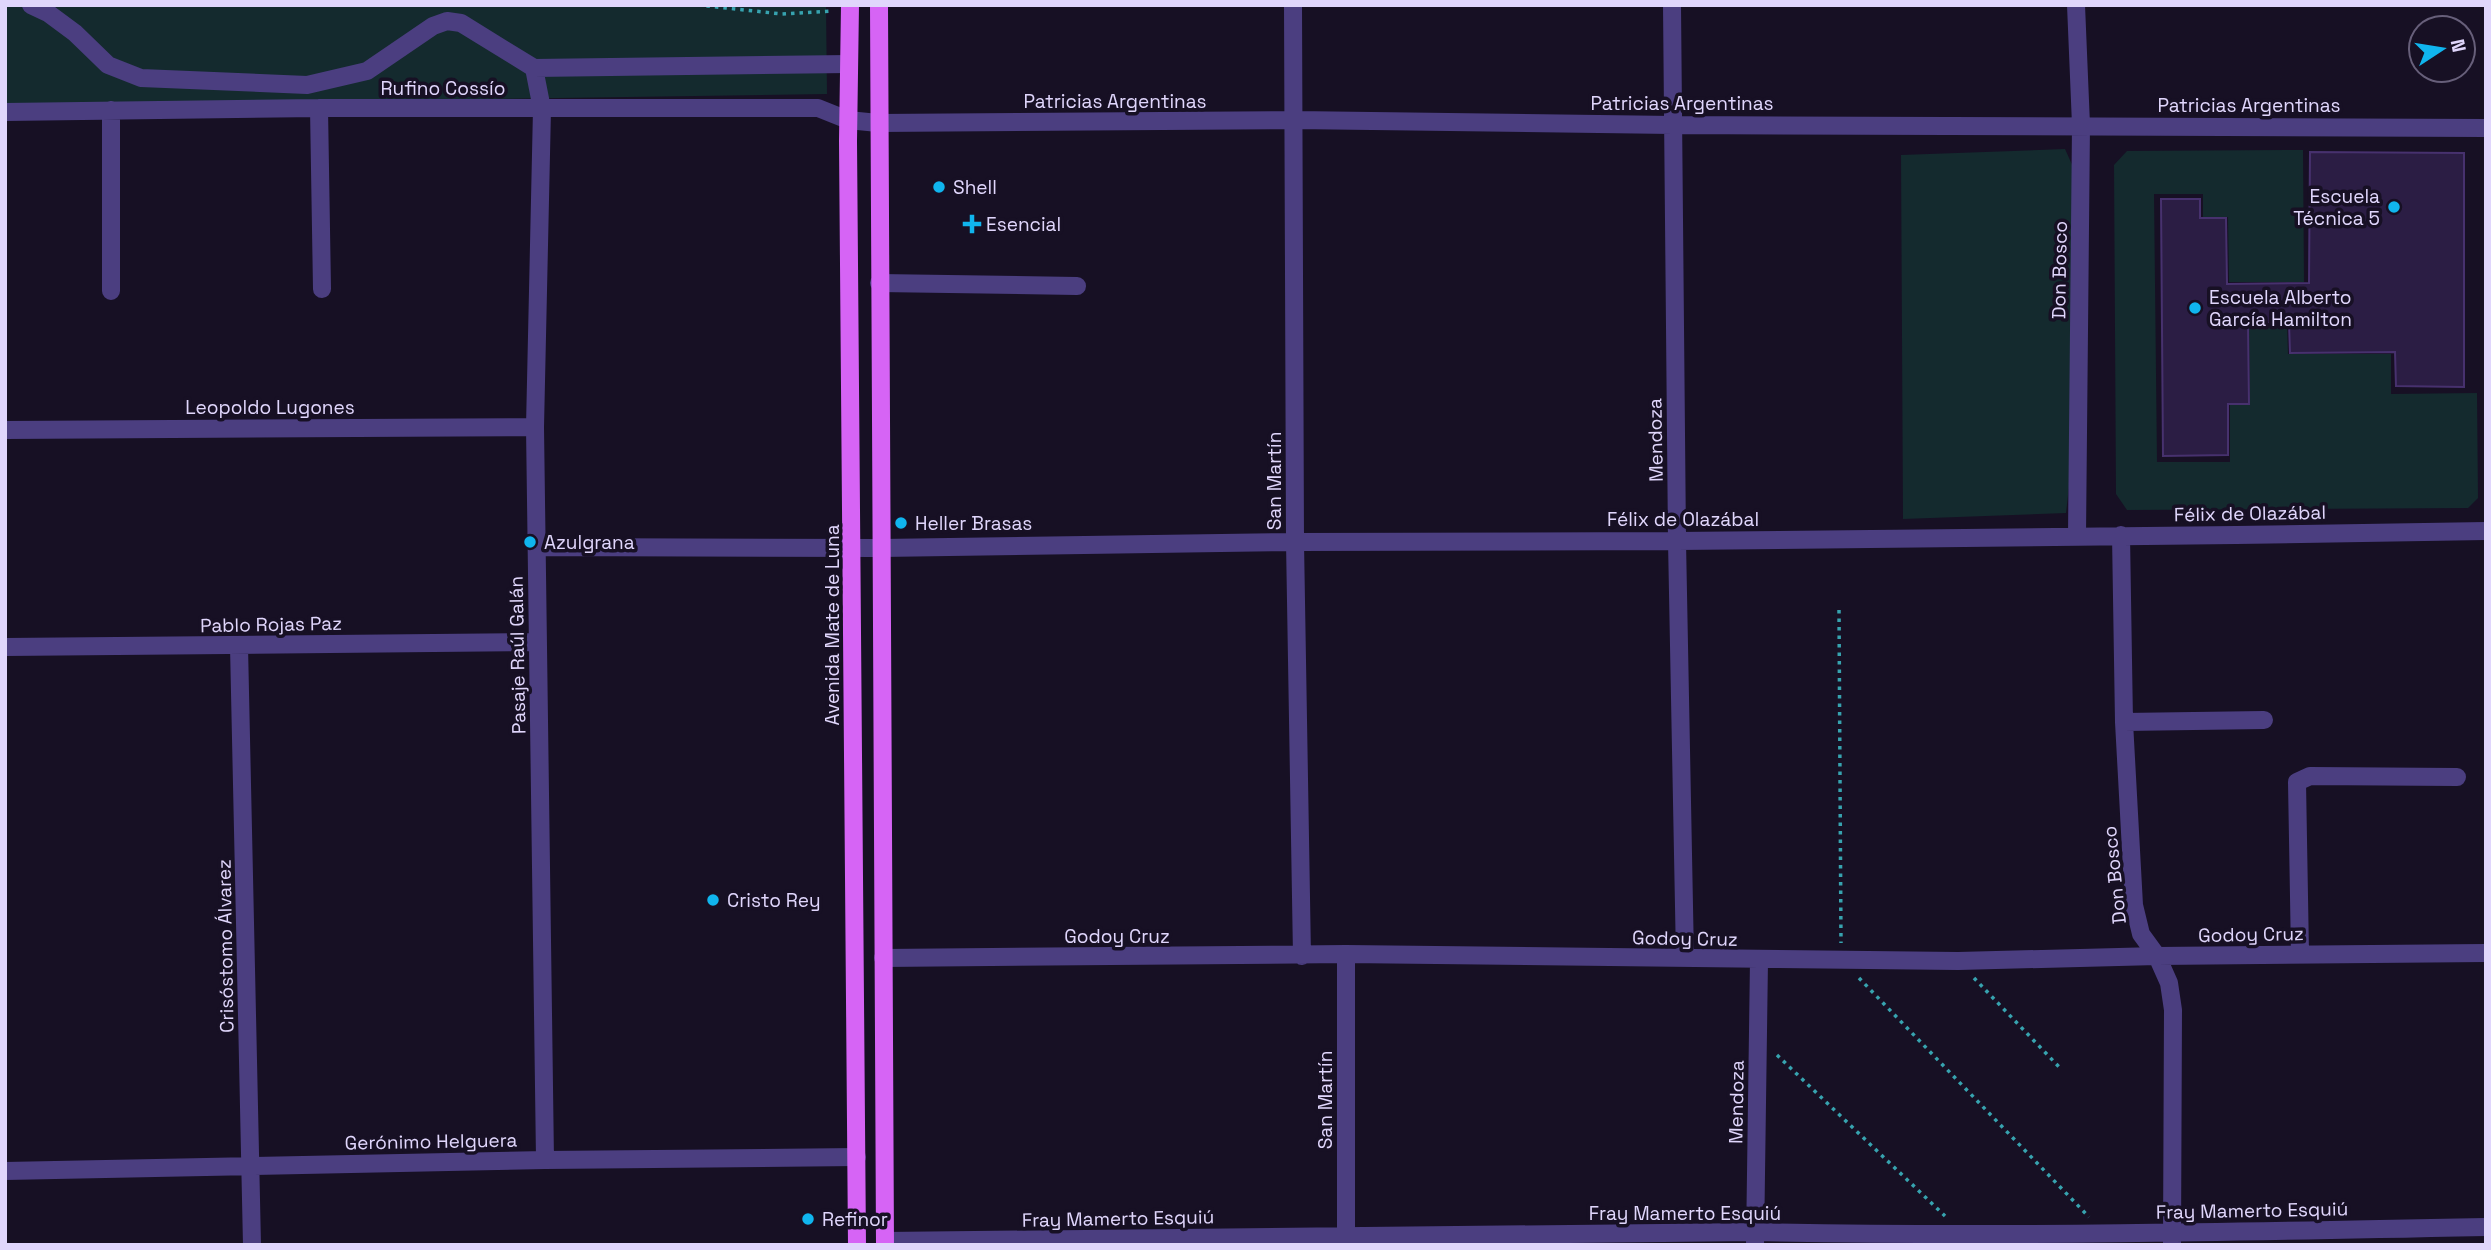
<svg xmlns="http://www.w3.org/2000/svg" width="2491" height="1250" font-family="'Space Grotesk',sans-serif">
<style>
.green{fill:#142a2e}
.building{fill:#2b1d44;stroke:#47316e;stroke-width:2}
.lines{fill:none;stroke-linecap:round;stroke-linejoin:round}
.path{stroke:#37a3af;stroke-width:3.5;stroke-dasharray:3.5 5;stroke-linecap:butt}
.minor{stroke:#4b3e80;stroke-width:18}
.major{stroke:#d664f5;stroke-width:18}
.poi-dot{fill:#10b5ee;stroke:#171024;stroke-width:2.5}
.labels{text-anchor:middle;stroke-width:7;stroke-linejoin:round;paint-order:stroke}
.street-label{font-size:19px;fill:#e0d6fc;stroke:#171024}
.poi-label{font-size:19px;fill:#e0d6fc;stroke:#171024;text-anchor:start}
</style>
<rect width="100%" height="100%" fill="#171024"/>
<!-- green -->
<path class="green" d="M 5,5 L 826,5 L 827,94 L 5,106 Z
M 2065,149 L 2074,169 L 2072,461 L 2066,513 L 1903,519 L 1901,155 Z
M 2303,150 L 2304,282 L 2229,282 L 2228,217 L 2203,217 L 2203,194 L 2154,194 L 2157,462 L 2230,462 L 2230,405 L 2250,404 L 2249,324 L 2287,324 L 2288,354 L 2391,354 L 2391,394 L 2477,393 L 2478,498 L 2468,508 L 2127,510 L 2116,494 L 2114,165 L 2127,151 Z"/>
<!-- building -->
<path class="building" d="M 2310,152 L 2464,153 L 2464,387 L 2396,386 L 2395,352 L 2290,353 L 2289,323 L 2248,323 L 2249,404 L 2228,404 L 2228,455 L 2163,456 L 2161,199 L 2200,199 L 2200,218 L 2226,218 L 2227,284 L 2309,283 Z"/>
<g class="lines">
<!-- path -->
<path class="path" d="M 698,5 L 782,14 L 832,11
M 1839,610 L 1841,943
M 1859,978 L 2089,1217
M 1974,978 L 2062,1070
M 1777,1055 L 1945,1216"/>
<!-- minor -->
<path class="minor" d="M 31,5 L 48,13 L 75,33 L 108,65 L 141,78 L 307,85 L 367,71 L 433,26 L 447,21 L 461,23 L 534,68 L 542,109 L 535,427 L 545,1160
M 1293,5 L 1295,542 L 1302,956
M 1672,5 L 1677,541 L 1685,958
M 2076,5 L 2081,125 L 2077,536
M 534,68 L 849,64
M 319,108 L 322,289
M 111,110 L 111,291
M 5,112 L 319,108 L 818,108 L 848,120 L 878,123 L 1295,120 L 1673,125 L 2486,128
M 879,283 L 1077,286
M 5,430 L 535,427
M 2121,535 L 2124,722 L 2134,905 L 2141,934 L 2157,956 L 2169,983 L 2173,1010 L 2172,1244
M 537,547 L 881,548 L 1295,542 L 1677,541 L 2236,535 L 2486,531
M 239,646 L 252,1245
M 5,647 L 537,642
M 2124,722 L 2264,720
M 2300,954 L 2297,782 L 2310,776 L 2457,777
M 883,958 L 1346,954 L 1958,961 L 2157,956 L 2486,953
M 5,1171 L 545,1160 L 857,1157
M 885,1241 L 1755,1232 C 1998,1237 2242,1232 2486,1227
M 1346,1245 L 1346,954
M 1755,1245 L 1759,960"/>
<!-- major -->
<path class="major" d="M 850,5 L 848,141 L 857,1245
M 879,5 L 885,1245"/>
</g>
<!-- markers -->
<g class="poi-dot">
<circle cx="939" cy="187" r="7"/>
<circle cx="2394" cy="207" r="7"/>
<path d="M968.5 213.5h7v7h7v7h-7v7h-7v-7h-7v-7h7z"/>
<circle cx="2195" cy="308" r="7"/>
<circle cx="901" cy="523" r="7"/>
<circle cx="530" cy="542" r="7"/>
<circle cx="713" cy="900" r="7"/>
<circle cx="808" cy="1219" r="7"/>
</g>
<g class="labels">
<!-- street labels -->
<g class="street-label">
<text x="443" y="95">Rufino Cossío</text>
<text x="1115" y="108">Patricias Argentinas</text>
<text x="1682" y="110">Patricias Argentinas</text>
<text x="2249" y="112">Patricias Argentinas</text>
<text transform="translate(2059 270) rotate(-89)" y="7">Don Bosco</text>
<text x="270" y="414">Leopoldo Lugones</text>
<text transform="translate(1655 440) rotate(-91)" y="7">Mendoza</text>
<text transform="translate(1274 481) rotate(-90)" y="7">San Martín</text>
<text transform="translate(2250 513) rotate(-1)" y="7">Félix de Olazábal</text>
<text x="1683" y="526">Félix de Olazábal</text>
<text transform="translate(271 624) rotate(-1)" y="7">Pablo Rojas Paz</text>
<text transform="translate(832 625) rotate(-90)" y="7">Avenida Mate de Luna</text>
<text transform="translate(517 655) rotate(-91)" y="7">Pasaje Raúl Galán</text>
<text transform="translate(2114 875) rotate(-96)" y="7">Don Bosco</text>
<text transform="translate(2251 934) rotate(-1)" y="7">Godoy Cruz</text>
<text x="1117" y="943">Godoy Cruz</text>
<text transform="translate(1685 938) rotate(1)" y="7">Godoy Cruz</text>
<text transform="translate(225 946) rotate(-91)" y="7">Crisóstomo Álvarez</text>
<text transform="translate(1325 1100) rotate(-90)" y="7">San Martín</text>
<text transform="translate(1736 1102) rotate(-89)" y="7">Mendoza</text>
<text transform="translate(431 1141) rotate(-1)" y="7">Gerónimo Helguera</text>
<text transform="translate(2252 1210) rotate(-1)" y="7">Fray Mamerto Esquiú</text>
<text x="1685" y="1220">Fray Mamerto Esquiú</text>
<text transform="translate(1118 1218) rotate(-1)" y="7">Fray Mamerto Esquiú</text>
</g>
<!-- poi labels -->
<g class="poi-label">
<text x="953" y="194">Shell</text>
<text x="2380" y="203" text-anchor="end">Escuela<tspan x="2380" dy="22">Técnica 5</tspan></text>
<text x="986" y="231">Esencial</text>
<text x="2209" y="304">Escuela Alberto<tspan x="2209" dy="22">García Hamilton</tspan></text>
<text x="915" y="530">Heller Brasas</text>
<text x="544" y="549">Azulgrana</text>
<text x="727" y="907">Cristo Rey</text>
<text x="822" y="1226">Refinor</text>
</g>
</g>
<!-- border -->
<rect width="2491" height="1250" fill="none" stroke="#e0d6fc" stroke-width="14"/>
<!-- north arrow -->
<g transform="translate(2442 49) rotate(78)"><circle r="33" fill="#171024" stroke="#675f7a" stroke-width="2"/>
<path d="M0-5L12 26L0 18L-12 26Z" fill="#10b5ee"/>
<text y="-10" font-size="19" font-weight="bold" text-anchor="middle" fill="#e0d6fc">N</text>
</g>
</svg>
